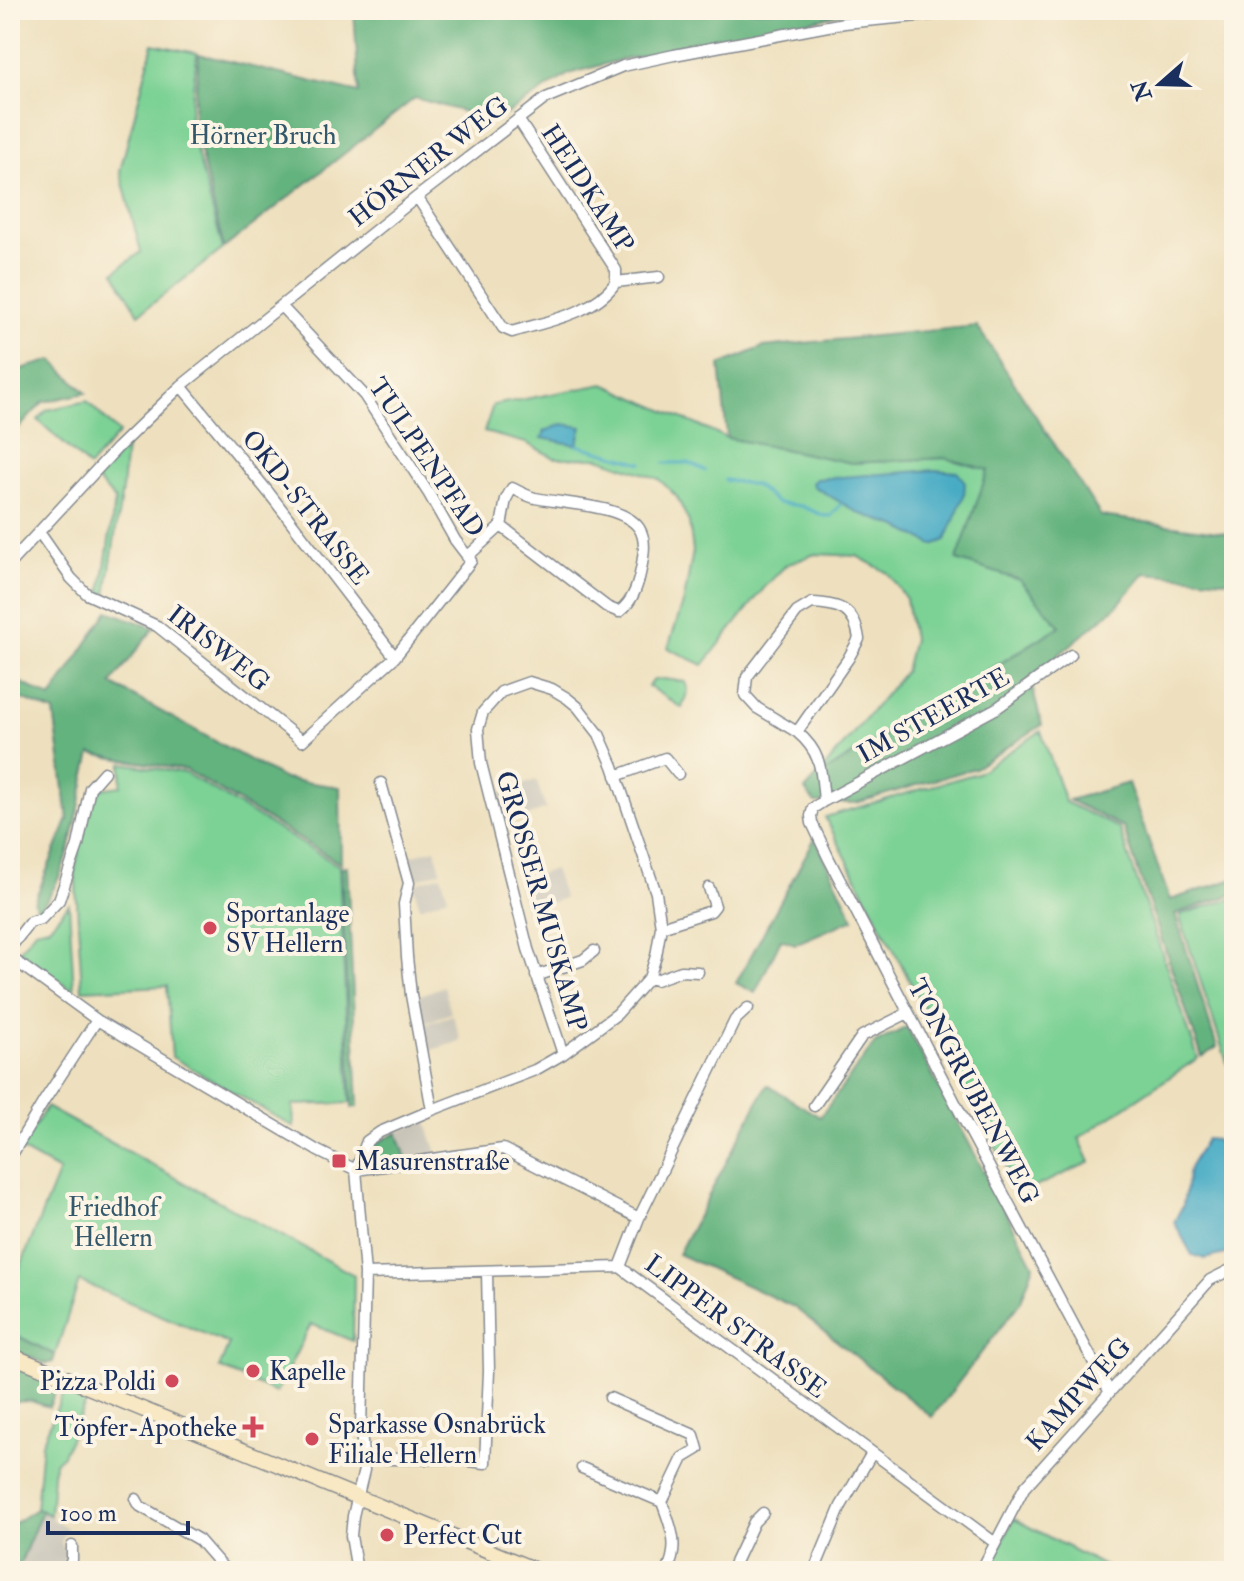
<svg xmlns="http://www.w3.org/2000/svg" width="1244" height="1581" font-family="'IM FELL Double Pica',serif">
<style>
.industrial{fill:#c8c4b8}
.green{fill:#7bd194;stroke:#4b8079;stroke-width:2}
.forest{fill:#64b37e;stroke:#40716e;stroke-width:2}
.water{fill:#44aac4;stroke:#306c91;stroke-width:2}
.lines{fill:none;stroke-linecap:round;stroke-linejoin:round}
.stream{stroke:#44aac4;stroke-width:3}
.street-casing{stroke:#84888e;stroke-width:13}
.secondary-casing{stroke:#84888e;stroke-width:17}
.street{stroke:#fff;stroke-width:10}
.secondary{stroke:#f8e8c3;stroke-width:14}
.poi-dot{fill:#d1495b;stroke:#fcf5e5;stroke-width:3}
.labels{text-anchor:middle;stroke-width:8;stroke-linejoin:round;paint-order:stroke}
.park-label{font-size:26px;fill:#33586c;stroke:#fcf5e5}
.street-label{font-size:26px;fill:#1b2f5e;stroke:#fcf5e5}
.poi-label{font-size:26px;fill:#1b2f5e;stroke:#fcf5e5;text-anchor:start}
</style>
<rect width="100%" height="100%" fill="#fcf5e5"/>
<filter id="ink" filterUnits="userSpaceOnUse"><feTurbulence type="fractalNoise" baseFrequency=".0125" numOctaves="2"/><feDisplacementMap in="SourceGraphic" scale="16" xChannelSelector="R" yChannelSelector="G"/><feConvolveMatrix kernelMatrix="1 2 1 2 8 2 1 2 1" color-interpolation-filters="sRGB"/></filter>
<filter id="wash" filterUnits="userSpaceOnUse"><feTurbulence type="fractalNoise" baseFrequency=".006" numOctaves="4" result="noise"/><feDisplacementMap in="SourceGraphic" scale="32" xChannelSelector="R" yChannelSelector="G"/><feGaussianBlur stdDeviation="1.8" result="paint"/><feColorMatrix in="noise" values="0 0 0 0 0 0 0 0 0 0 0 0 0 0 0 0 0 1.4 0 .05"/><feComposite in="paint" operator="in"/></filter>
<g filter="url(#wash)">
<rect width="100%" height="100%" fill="#eee0be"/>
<!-- industrial -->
<path class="industrial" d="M 536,780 L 546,809 L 502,825 L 494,795 Z
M 435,849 L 441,871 L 412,881 L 404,858 Z
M 554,869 L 564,898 L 527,911 L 517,882 Z
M 441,875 L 448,897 L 420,907 L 413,884 Z
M 444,986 L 451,1013 L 423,1023 L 418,996 Z
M 453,1015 L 461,1041 L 428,1051 L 422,1025 Z
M 426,1121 L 437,1153 L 406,1158 L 397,1132 Z
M 42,1511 L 52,1516 L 52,1520 L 67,1527 L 61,1542 L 67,1557 L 60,1571 L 17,1571 Z"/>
<!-- green -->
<path class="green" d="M 153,44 L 197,53 L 189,124 L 223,249 L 139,314 L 114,272 L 141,252 L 120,171 Z
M 604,384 L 727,438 L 852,463 L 945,458 L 988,470 L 957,560 L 1020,580 L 1060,626 L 816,778 L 905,671 L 913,639 L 906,599 L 888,573 L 857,556 L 815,554 L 786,565 L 765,587 L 703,665 L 668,648 L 684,600 L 693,551 L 689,522 L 677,497 L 659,479 L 599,458 L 555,458 L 526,443 L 484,432 L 493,405 Z
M 87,401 L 119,433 L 89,467 L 38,420 L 47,410 Z
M 126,446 L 122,490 L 106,595 L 101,593 L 115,500 L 96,479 Z
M 664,679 L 685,682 L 688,690 L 682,708 L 648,686 L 654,680 Z
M 1041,731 L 1065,802 L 1119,828 L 1198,1058 L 1079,1138 L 1090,1162 L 1020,1194 L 825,817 L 977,773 Z
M 122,763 L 185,773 L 339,866 L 350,1103 L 293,1105 L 294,1127 L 172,1057 L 167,986 L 82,990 L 75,869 L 93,790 L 121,786 Z
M 1234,898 L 1234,1084 L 1179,915 Z
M 69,904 L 74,991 L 19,951 L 35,930 L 49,927 Z
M 46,1107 L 354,1275 L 353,1341 L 311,1324 L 276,1393 L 219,1368 L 229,1344 L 79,1281 L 55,1355 L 10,1332 L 10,1293 L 59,1171 L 21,1150 Z
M 67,1384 L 90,1393 L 63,1455 L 54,1463 L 50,1515 L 36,1509 L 42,1443 Z
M 1014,1519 L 1114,1571 L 988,1571 Z"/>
<!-- forest -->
<path class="forest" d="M 354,10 L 844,10 L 845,13 L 747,36 L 620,60 L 569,74 L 496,121 L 415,98 L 224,248 L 193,123 L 199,54 L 359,93 Z
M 977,326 L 1101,516 L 1234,534 L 1234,581 L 1145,573 L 1117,606 L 1030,679 L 1042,725 L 975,768 L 856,803 L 815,803 L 805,790 L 816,778 L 1060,626 L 1020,580 L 957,560 L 988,470 L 945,458 L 852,463 L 727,438 L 720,365 L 763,347 Z
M 53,360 L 86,393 L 43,402 L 10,438 L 10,372 Z
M 108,611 L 154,628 L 111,684 L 284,779 L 340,787 L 341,864 L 186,770 L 91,754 C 76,807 75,868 38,911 L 34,902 L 68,819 L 54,712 L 10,694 L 10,677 L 51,698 Z
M 1128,783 L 1170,900 L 1234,879 L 1234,894 L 1175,914 L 1217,1047 L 1202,1057 L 1123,827 L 1069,800 Z
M 815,838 L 854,919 L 795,944 L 781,939 L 755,993 L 736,983 Z
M 347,866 L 358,1106 L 352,1108 L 341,867 Z
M 907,1027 L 1034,1265 L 1021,1301 L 932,1417 L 794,1307 L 678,1254 L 767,1085 L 820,1117 L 875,1043 Z
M 397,1132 L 406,1158 L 375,1162 L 370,1158 L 373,1145 Z
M 10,1332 L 55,1355 L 53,1362 L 46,1364 L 10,1349 Z
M 10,1360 L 60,1381 L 49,1407 L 31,1401 L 10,1402 Z
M 36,1509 L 42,1511 L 17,1571 L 10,1571 L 10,1526 Z"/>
<!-- water -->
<path class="water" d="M 563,424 L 582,427 L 577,445 L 542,438 L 545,431 Z
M 935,470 L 957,472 L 965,482 L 964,495 L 946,540 L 933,545 L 898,527 L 859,513 L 813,486 L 812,483 L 816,479 Z
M 1206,1139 L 1216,1140 L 1234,1166 L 1234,1252 L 1205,1259 L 1192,1255 L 1174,1222 L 1183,1205 L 1189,1168 Z"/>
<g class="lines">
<!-- stream -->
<path class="stream" d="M 577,445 L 642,463
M 664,463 L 689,463 L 705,471
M 725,480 L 755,485 L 777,503 L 801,506 L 825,516 L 831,516 L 841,504"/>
</g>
</g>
<g filter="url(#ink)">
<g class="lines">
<!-- street casing -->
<g class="street-casing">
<path id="street" d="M 518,119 L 616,270 L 616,282
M 417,197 L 503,328 L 512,332 C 547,321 594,314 616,282 L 659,277
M 181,386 L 269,493 L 395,657
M 39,532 L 71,578 L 87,594 L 157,626 L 302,741 L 395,657 L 471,561 L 455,540 L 429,494 L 364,395 L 281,306
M 467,557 L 501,526 L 506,499 L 512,488 C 520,492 527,496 535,498 C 562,504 622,504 639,528 C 646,539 644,552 642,564 C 639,582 634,601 619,612 L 607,607 L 501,526
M 10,563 L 117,448 L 181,386 L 417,197 L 546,98 L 623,66 L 674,55 L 844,23 L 982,10
M 1071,655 L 997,708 L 824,801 L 813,808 L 811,816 L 812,823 L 829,859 L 963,1118 L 1109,1391
M 797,732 L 757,708 L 745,695 L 747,677 L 797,612 L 812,603 C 839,604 855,609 859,639 L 848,659 L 797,732 C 822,753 821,770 824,801
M 616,776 L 665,758 L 678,774
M 381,783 L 409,883 L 404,904 L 407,957 L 411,995 L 432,1110
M 661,927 L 711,911 L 715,906 L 709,888
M 10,948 L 30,922 L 41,919 L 59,900 L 78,845 L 90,788 L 104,772
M 10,957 L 97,1020 L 318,1151 L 356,1170
M 536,976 L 583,960 L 594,951
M 649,978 L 656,980 L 681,971 L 698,972
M 814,1106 L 862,1036 L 908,1013
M 10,1158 L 44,1101 L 97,1020
M 356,1170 L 503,1149 L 639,1218
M 620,1267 L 639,1218 L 735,1020 L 748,1008
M 365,1274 L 620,1267 L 994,1542
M 610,1398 L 694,1435 L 698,1449 L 683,1458 L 662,1502 C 671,1527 680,1546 667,1571
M 364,1459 L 453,1459 L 485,1463 L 489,1371 L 487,1271
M 582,1468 L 662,1502
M 136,1499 L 140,1506 L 199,1540 L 226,1571
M 67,1571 L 72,1560 L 72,1546
M 357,1571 L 351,1536 L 353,1516 L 364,1470 L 361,1428 L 365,1274 L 356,1170 L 367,1141 L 380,1132 L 432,1110 L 535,1070 L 563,1054 L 617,1014 L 649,978 L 656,956 L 661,927 L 656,893 L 613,766 L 599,734 L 578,707 L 567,698 L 552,689 L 529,682 L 501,692 L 483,712 L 478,729 L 481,763 L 528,949 L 563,1054
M 731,1571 L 754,1522 L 763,1513
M 814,1571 L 841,1506 L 872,1453
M 981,1571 L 1024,1488 L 1210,1280 L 1234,1268"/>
</g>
<!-- secondary casing -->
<g class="secondary-casing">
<path id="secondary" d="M 10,1355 L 538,1571"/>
</g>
<!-- street -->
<use href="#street" class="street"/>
<!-- secondary -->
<use href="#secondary" class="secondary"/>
</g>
</g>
<!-- markers -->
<g class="poi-dot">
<circle cx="210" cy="928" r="8"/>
<rect x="331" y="1153" width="16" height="16" rx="4"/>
<circle cx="253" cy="1371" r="8"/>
<circle cx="172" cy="1381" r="8"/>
<path d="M249 1415h8v8h8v8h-8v8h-8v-8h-8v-8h8z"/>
<circle cx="312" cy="1439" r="8"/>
<circle cx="387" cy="1535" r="8"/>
</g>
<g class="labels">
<!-- park labels -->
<g class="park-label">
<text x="263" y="144">Hörner Bruch</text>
<text x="113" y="1216">Friedhof<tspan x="113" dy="30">Hellern</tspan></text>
</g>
<!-- street labels -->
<g class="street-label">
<text transform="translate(428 161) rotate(-38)" y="9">HÖRNER WEG</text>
<text transform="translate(588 188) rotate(57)" y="9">HEIDKAMP</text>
<text transform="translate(427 457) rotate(56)" y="9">TULPENPFAD</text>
<text transform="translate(306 507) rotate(52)" y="9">OKD-STRASSE</text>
<text transform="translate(219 648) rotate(38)" y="9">IRISWEG</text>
<text transform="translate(933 715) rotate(-29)" y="9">IM STEERTE</text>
<text transform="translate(542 901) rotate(74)" y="9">GROSSER MUSKAMP</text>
<text transform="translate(974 1091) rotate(62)" y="9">TONGRUBENWEG</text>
<text transform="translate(736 1326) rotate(37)" y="9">LIPPER STRASSE</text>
<text transform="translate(1078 1394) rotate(-48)" y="9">KAMPWEG</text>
</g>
<!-- poi labels -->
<g class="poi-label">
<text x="226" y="922">Sportanlage<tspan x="226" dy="30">SV Hellern</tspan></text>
<text x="355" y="1170">Masurenstraße</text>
<text x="269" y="1380">Kapelle</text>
<text x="156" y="1390" text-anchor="end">Pizza Poldi</text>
<text x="328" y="1433">Sparkasse Osnabrück<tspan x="328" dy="30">Filiale Hellern</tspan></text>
<text x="237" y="1436" text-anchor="end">Töpfer-Apotheke</text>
<text x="403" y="1544">Perfect Cut</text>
</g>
</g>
<!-- margin -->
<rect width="1244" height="1581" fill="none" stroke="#fcf5e5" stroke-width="40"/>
<!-- north arrow -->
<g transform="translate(1160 84) rotate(250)" stroke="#fcf5e5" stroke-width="6" paint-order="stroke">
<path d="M0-6L14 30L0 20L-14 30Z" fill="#1b2f5e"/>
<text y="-12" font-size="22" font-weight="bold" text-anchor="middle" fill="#1b2f5e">N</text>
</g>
<!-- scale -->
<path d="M48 1521v12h140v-12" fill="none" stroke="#1b2f5e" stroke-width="4"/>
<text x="60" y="1521" font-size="24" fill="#1b2f5e" stroke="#fcf5e5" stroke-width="6" paint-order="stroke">100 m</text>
</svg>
